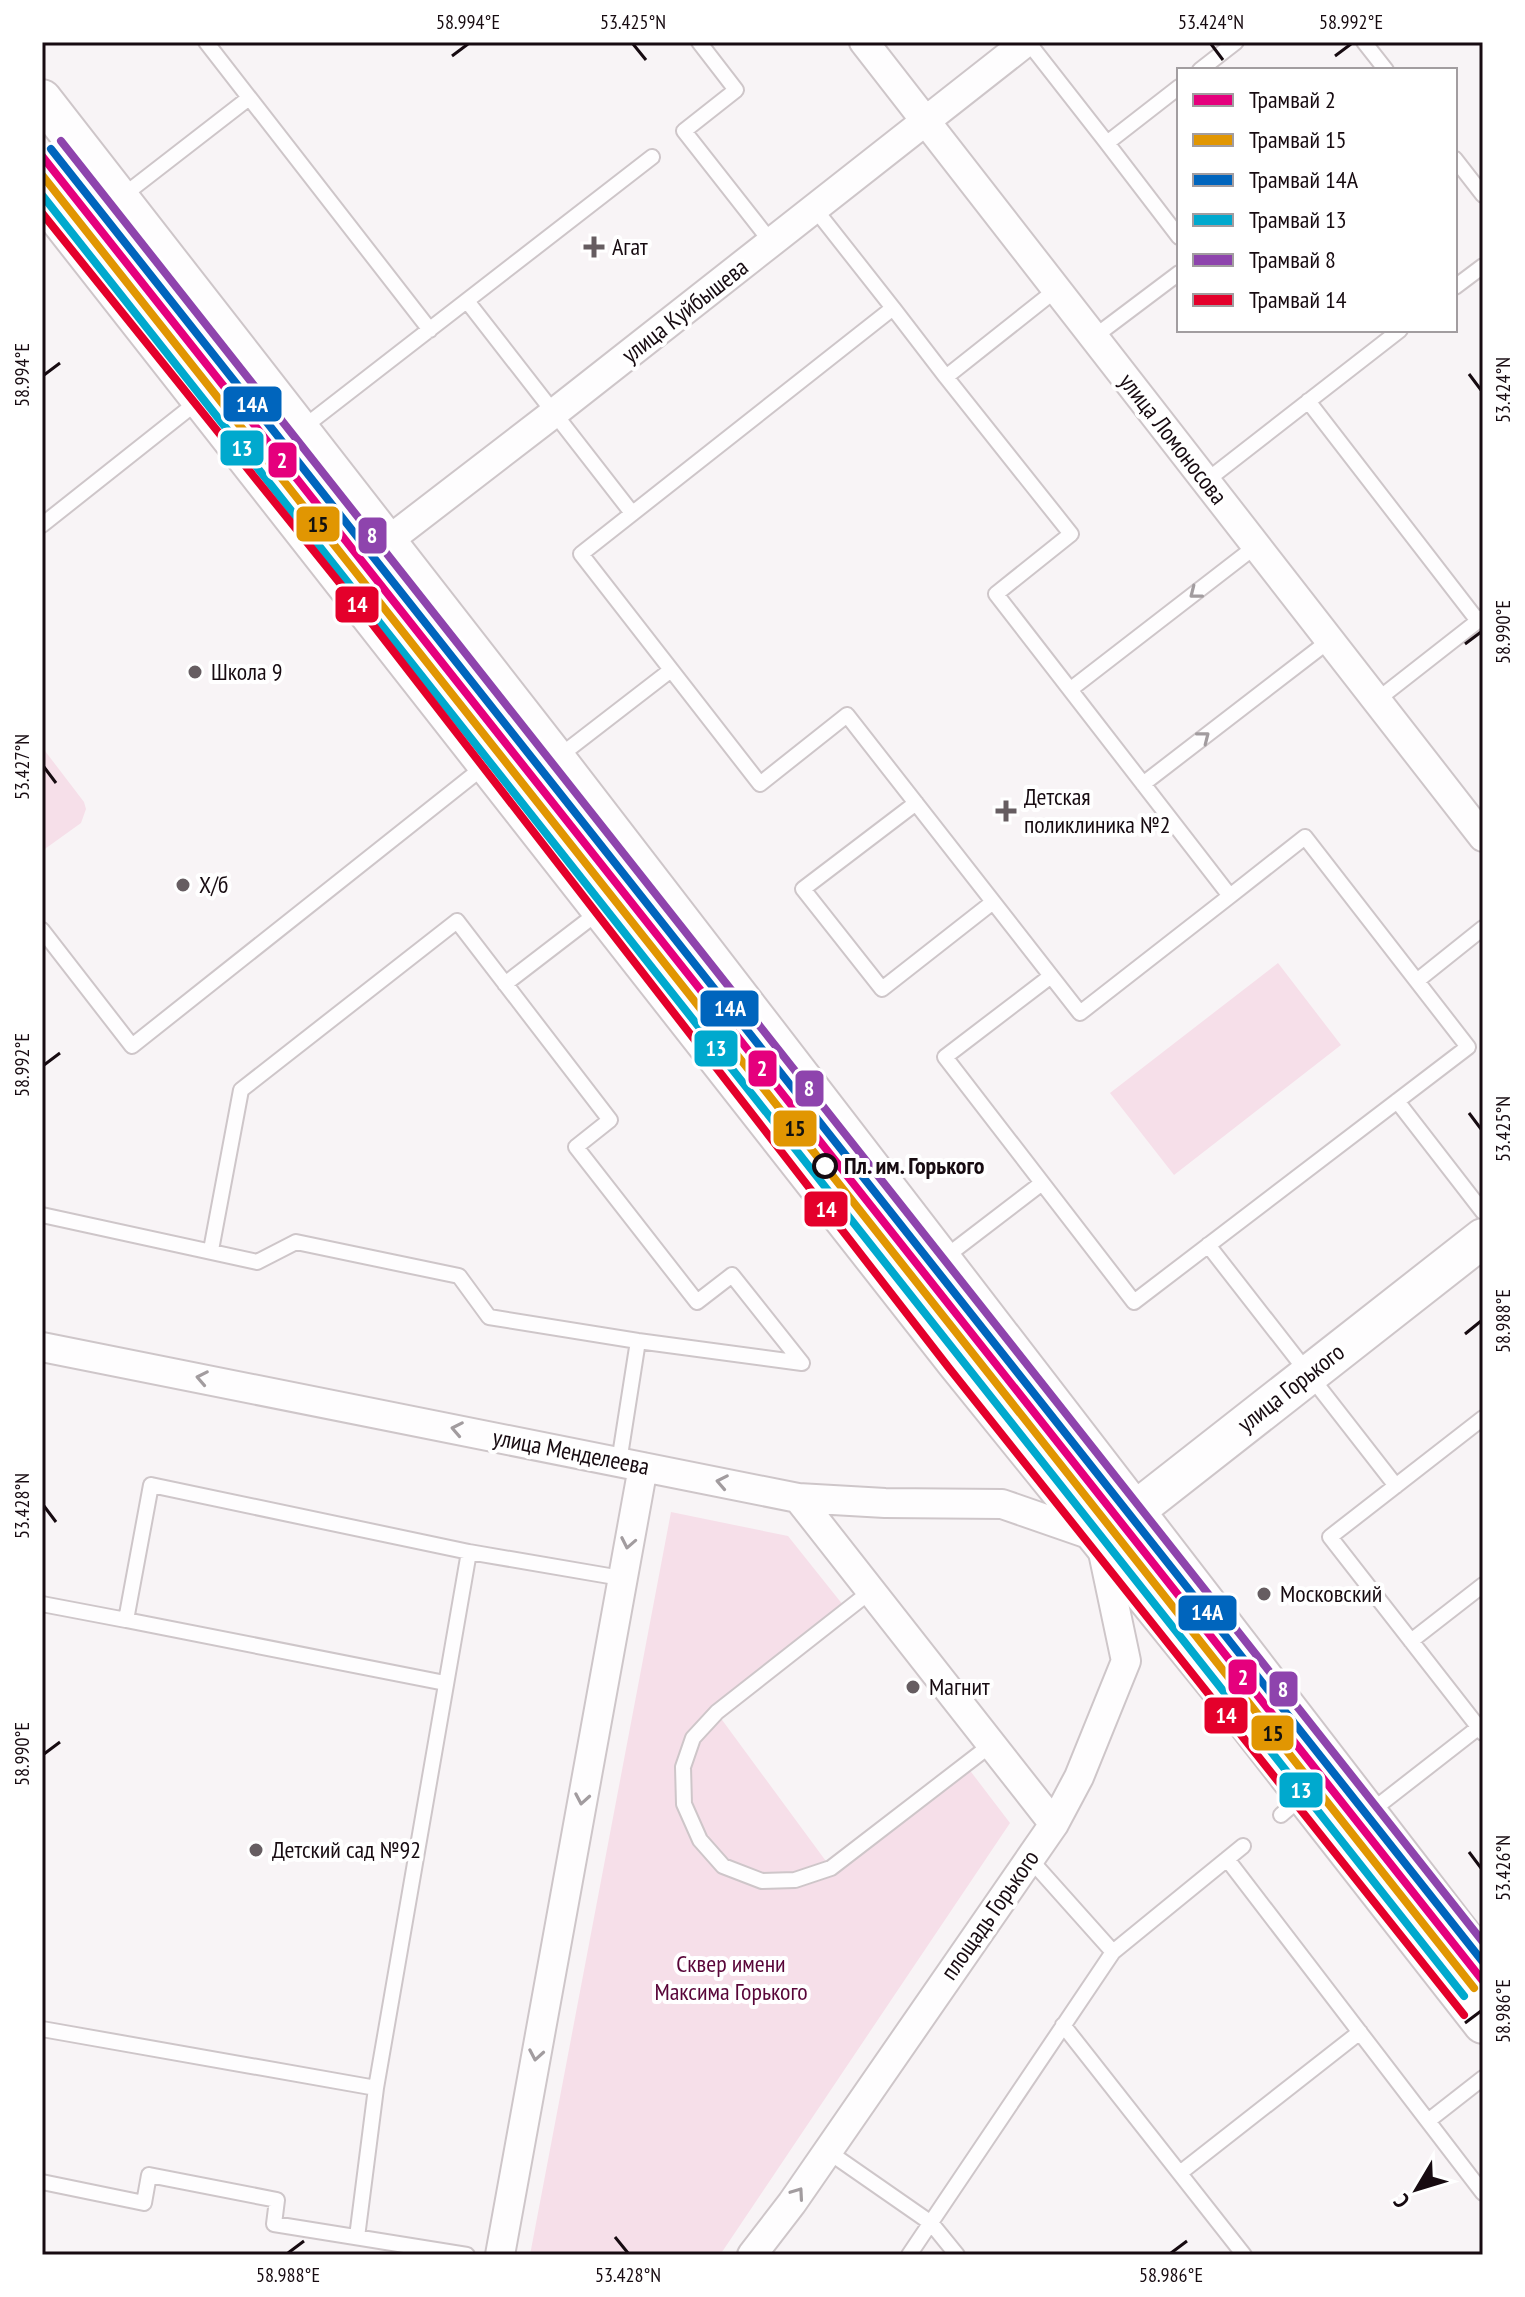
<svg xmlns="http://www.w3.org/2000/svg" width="1525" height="2297" font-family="'PT Sans Narrow',sans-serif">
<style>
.green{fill:#f6dfe9}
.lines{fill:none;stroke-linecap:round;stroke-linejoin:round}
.lane-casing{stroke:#cec6c9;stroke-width:18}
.street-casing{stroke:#cec6c9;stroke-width:32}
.secondary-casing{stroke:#cec6c9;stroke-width:42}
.lane{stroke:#fefdfe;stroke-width:14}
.street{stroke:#fefdfe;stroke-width:28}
.secondary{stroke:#fefdfe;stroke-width:38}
.tram-1-casing{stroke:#fff;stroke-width:14}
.tram-2-casing{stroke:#fff;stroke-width:14}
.tram-3-casing{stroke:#fff;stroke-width:14}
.tram-4-casing{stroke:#fff;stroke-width:14}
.tram-5-casing{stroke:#fff;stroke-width:14}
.tram-6-casing{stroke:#fff;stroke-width:14}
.tram-1{stroke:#e5007d;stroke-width:8}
.tram-2{stroke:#e19602;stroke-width:8}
.tram-3{stroke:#0065bd;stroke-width:8}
.tram-4{stroke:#00a9ce;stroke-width:8}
.tram-5{stroke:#8e44ad;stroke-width:8}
.tram-6{stroke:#e4002b;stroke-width:8}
.oneway{stroke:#a29c9f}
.ticks{fill:none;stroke:#170b11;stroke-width:3}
.poi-dot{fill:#665d61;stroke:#fff;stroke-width:3}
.stop-dot{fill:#fff;stroke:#170b11;stroke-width:4}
.labels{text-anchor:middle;stroke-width:8;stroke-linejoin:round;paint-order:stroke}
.poi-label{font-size:24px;fill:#170b11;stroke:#fff;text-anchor:start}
.street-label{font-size:24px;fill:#170b11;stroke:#fff}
.stop-label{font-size:24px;font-weight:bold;fill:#170b11;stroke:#fff;text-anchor:start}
.park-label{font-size:24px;fill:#580538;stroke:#fff}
.line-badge{stroke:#fff;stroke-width:3}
.badge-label{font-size:22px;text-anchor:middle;font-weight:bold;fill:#fff}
.pale-badge-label{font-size:22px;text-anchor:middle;font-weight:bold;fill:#111}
.neatline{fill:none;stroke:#170b11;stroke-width:3}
.ticks-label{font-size:20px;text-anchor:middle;fill:#170b11}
</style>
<rect width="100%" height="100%" fill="#f8f4f6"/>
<!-- green -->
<path class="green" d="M 42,747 L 84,802 L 86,809 L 81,823 L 42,851 Z
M 1278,963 L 1341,1045 L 1174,1175 L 1110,1093 Z
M 671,1512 L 788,1536 L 847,1610 L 717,1713 L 831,1868 L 965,1764 L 1010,1823 L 720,2255 L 530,2255 Z"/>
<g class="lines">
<!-- lane casing -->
<g class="lane-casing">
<path id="lane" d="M 206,42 L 430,330
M 699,42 L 736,90 L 684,131 L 772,243
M 1028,42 L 1107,143 L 1179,87
M 1364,42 L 1386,70
M 1200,70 L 1236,42
M 1107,143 L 1179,237
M 1455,159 L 1483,195
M 120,198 L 249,98
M 815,209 L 893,308
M 1455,287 L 1483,266
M 467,301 L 632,513
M 1094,337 L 1179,273
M 946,377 L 893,308 L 581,554 L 760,784 L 847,715 L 1080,1013 L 1230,896 L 996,594 L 1071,534 L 946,377 L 1057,289
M 1308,401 L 1478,621
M 300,430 L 652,157
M 1206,481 L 1400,330
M 42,525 L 201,399
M 1071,689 L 1256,546
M 1377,700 L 1483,617
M 557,758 L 671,670
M 1143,784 L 1330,640
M 916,803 L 803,889 L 882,989 L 993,902
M 42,930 L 132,1046 L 486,765
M 1051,976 L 945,1057 L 1134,1302 L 1468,1047 L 1305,837 L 1230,896
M 1418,980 L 1483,928
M 505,984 L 600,911
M 1397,1101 L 1483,1212
M 42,1215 L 257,1262 L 296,1242 L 459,1276 L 489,1317 L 638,1341 L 802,1363 L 732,1275 L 697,1302 L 576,1147 L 610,1120 L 457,921 L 241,1090 L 211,1250
M 1208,1245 L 1396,1486
M 944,1258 L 1042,1183
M 1483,1418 L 1330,1537 L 1483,1733
M 619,1462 L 638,1341
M 871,1591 L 717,1712 L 693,1738 L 683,1767 L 684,1804 L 700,1840 L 723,1866 L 762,1881 L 795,1880 L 831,1868 L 992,1744
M 42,1604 L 126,1620 L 151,1485 L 469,1552 L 621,1578
M 126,1620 L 445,1683
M 1411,1641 L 1483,1585
M 1370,1812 L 1483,1724
M 1281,1815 L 1302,1797
M 1029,1858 L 1113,1952
M 1227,1859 L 1483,2193
M 1063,2025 L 1244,2255
M 42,2029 L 376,2088 L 357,2237
M 376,2088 L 469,1552
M 1428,2121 L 1483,2078
M 836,2157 L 931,2223 L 957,2255
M 1180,2173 L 1360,2032
M 42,2182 L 144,2203 L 149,2175 L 277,2200 L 274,2224 L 467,2255
M 909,2255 L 1113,1952 L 1243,1846"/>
</g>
<!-- street casing -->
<g class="street-casing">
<path id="street" d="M 864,42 L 1483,837
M 341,577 L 554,413 L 1026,42
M 42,1347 L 798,1498 L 885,1503 L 1002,1504 L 1100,1538 L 1126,1661 L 1079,1777 L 1054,1824 L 792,2203 L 752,2255
M 798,1498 L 1054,1824
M 500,2255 L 643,1467"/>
</g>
<!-- secondary casing -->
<g class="secondary-casing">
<path id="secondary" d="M 42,99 L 556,759 L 1483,1963
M 42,197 L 956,1362 L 1243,1717 L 1483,2024
M 1117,1525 L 1483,1238"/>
</g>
<!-- lane -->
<use href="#lane" class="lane"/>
<!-- street -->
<use href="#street" class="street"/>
<!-- secondary -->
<use href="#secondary" class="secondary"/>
<!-- tram-1 casing -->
<g class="tram-1-casing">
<path id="tram-1" d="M 42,156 L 1483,1981"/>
</g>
<!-- tram-2 casing -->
<g class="tram-2-casing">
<path id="tram-2" d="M 42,175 L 1474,1988"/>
</g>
<!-- tram-3 casing -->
<g class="tram-3-casing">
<path id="tram-3" d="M 51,149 L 1483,1962"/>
</g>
<!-- tram-4 casing -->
<g class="tram-4-casing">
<path id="tram-4" d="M 42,195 L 1464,1996"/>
</g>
<!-- tram-5 casing -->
<g class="tram-5-casing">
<path id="tram-5" d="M 61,141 L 1483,1942"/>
</g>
<!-- tram-6 casing -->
<g class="tram-6-casing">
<path id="tram-6" d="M 42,213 L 363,612 L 949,1368 L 1464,2015"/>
</g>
<!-- tram-1 -->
<use href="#tram-1" class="tram-1"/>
<!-- tram-2 -->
<use href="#tram-2" class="tram-2"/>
<!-- tram-3 -->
<use href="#tram-3" class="tram-3"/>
<!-- tram-4 -->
<use href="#tram-4" class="tram-4"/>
<!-- tram-5 -->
<use href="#tram-5" class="tram-5"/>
<!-- tram-6 -->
<use href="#tram-6" class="tram-6"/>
</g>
<!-- one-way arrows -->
<defs><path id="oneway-chevron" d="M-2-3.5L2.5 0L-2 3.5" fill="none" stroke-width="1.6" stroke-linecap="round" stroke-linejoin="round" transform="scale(2)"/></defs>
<g class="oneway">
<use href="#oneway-chevron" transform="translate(1195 593) rotate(142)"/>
<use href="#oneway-chevron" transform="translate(1204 737) rotate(-38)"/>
<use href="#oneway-chevron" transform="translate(202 1378) rotate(-169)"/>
<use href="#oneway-chevron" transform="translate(457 1429) rotate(-169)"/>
<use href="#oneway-chevron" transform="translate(722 1482) rotate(-169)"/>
<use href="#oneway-chevron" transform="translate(628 1543) rotate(101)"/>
<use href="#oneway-chevron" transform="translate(582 1799) rotate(100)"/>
<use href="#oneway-chevron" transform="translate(536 2055) rotate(100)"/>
<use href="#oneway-chevron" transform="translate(798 2193) rotate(-55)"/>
</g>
<!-- ticks -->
<path class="ticks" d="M 633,44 L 646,60M 1211,44 L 1223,60M 452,56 L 468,44M 1335,56 L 1351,44M 1469,374 L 1481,390M 44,375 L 60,363M 1465,644 L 1481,632M 44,767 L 56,783M 44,1065 L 60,1053M 1469,1113 L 1481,1129M 1465,1334 L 1481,1321M 44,1506 L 56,1522M 44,1754 L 60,1742M 1469,1852 L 1481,1868M 1465,2023 L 1481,2011M 615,2237 L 628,2253M 288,2253 L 304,2241M 1171,2253 L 1187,2241"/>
<!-- markers -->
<g class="poi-dot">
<path d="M590 235h8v8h8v8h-8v8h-8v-8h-8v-8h8z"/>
<circle cx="195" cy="672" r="8"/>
<path d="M1002 799h8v8h8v8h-8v8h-8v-8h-8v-8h8z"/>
<circle cx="183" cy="885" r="8"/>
<circle cx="1264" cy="1594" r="8"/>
<circle cx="913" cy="1687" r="8"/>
<circle cx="256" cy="1850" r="8"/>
</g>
<circle class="stop-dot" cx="825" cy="1166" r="11"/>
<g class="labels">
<!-- poi labels -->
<g class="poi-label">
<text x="612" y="255">Агат</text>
<text x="211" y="680">Школа 9</text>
<text x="1024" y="805">Детская<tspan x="1024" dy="28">поликлиника №2</tspan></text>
<text x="199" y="893">Х/б</text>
<text x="1280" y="1602">Московский</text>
<text x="929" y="1695">Магнит</text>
<text x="272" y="1858">Детский сад №92</text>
</g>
<!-- street labels -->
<g class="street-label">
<text transform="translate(685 311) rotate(-38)" y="8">улица Куйбышева</text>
<text transform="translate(1173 439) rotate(52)" y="8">улица Ломоносова</text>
<text transform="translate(1291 1388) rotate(-38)" y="8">улица Горького</text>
<text transform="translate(571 1452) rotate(11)" y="8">улица Менделеева</text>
<text transform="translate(990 1915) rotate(-55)" y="8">площадь Горького</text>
</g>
<!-- stop labels -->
<g class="stop-label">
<text x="844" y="1174">Пл. им. Горького</text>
</g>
<!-- park labels -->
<g class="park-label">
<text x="731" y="1972">Сквер имени<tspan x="731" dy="28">Максима Горького</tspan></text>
</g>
</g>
<g class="line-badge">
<rect x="222" y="385" width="61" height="38" rx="8" fill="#0065bd"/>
<rect x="219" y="429" width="46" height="38" rx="8" fill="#00a9ce"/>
<rect x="267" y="441" width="31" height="38" rx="8" fill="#e5007d"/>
<rect x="295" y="505" width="46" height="38" rx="8" fill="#e19602"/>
<rect x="357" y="516" width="31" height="39" rx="8" fill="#8e44ad"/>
<rect x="334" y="585" width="46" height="39" rx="8" fill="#e4002b"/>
<rect x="699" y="989" width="61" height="39" rx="8" fill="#0065bd"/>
<rect x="693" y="1029" width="46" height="39" rx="8" fill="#00a9ce"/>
<rect x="747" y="1049" width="31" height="39" rx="8" fill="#e5007d"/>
<rect x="794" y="1069" width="31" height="39" rx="8" fill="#8e44ad"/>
<rect x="772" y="1109" width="46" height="39" rx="8" fill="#e19602"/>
<rect x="803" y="1190" width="46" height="38" rx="8" fill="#e4002b"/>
<rect x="1177" y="1594" width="61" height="38" rx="8" fill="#0065bd"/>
<rect x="1227" y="1658" width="31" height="38" rx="8" fill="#e5007d"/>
<rect x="1268" y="1670" width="31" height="38" rx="8" fill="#8e44ad"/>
<rect x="1203" y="1696" width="46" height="39" rx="8" fill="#e4002b"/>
<rect x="1250" y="1714" width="45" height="38" rx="8" fill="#e19602"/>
<rect x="1278" y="1771" width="46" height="38" rx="8" fill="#00a9ce"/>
</g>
<g class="badge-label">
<text x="252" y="412">14А</text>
<text x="242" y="456">13</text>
<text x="282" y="468">2</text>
<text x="372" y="543">8</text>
<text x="357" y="612">14</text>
<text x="730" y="1016">14А</text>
<text x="716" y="1056">13</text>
<text x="762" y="1076">2</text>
<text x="809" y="1096">8</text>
<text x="826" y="1217">14</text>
<text x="1207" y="1620">14А</text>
<text x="1243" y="1685">2</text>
<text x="1283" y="1697">8</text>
<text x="1226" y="1723">14</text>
<text x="1301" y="1798">13</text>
</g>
<g class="pale-badge-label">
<text x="318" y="532">15</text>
<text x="795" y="1136">15</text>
<text x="1273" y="1741">15</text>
</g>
<!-- border -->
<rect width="1525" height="2297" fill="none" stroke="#ffffff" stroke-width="88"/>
<!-- legend -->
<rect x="1177" y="68" width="280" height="264" fill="#ffffff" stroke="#a29da0" stroke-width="2"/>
<rect x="1193" y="94" width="40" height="12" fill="#e5007d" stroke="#a29da0" stroke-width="2"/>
<text x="1249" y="108" font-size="24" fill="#170b11">Трамвай 2</text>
<rect x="1193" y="134" width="40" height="12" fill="#e19602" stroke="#a29da0" stroke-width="2"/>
<text x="1249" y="148" font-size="24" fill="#170b11">Трамвай 15</text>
<rect x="1193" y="174" width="40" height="12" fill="#0065bd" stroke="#a29da0" stroke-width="2"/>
<text x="1249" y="188" font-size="24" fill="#170b11">Трамвай 14А</text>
<rect x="1193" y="214" width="40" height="12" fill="#00a9ce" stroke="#a29da0" stroke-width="2"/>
<text x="1249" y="228" font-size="24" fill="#170b11">Трамвай 13</text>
<rect x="1193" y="254" width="40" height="12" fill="#8e44ad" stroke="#a29da0" stroke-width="2"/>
<text x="1249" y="268" font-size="24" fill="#170b11">Трамвай 8</text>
<rect x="1193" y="294" width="40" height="12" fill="#e4002b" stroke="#a29da0" stroke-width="2"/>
<text x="1249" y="308" font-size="24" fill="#170b11">Трамвай 14</text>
<!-- north arrow -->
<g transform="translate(1417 2189) rotate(232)" stroke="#ffffff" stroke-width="6" paint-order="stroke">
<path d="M0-6L14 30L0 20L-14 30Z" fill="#170b11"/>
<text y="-12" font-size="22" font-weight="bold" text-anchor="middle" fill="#170b11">С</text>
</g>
<rect x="44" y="44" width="1437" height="2209" class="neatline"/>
<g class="ticks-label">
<text x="468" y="29">58.994°E</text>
<text x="633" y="29">53.425°N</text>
<text x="1211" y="29">53.424°N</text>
<text x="1351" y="29">58.992°E</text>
<text transform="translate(22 375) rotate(-90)" y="7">58.994°E</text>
<text transform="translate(1503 390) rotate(-90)" y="7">53.424°N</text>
<text transform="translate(1503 632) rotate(-90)" y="7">58.990°E</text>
<text transform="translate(22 767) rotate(-90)" y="7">53.427°N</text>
<text transform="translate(22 1065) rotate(-90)" y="7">58.992°E</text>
<text transform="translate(1503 1129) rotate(-90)" y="7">53.425°N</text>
<text transform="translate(1503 1321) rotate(-90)" y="7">58.988°E</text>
<text transform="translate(22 1506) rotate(-90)" y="7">53.428°N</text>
<text transform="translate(22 1754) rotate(-90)" y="7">58.990°E</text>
<text transform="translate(1503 1868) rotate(-90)" y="7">53.426°N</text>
<text transform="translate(1503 2011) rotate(-90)" y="7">58.986°E</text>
<text x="288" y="2282">58.988°E</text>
<text x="628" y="2282">53.428°N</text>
<text x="1171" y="2282">58.986°E</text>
</g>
</svg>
